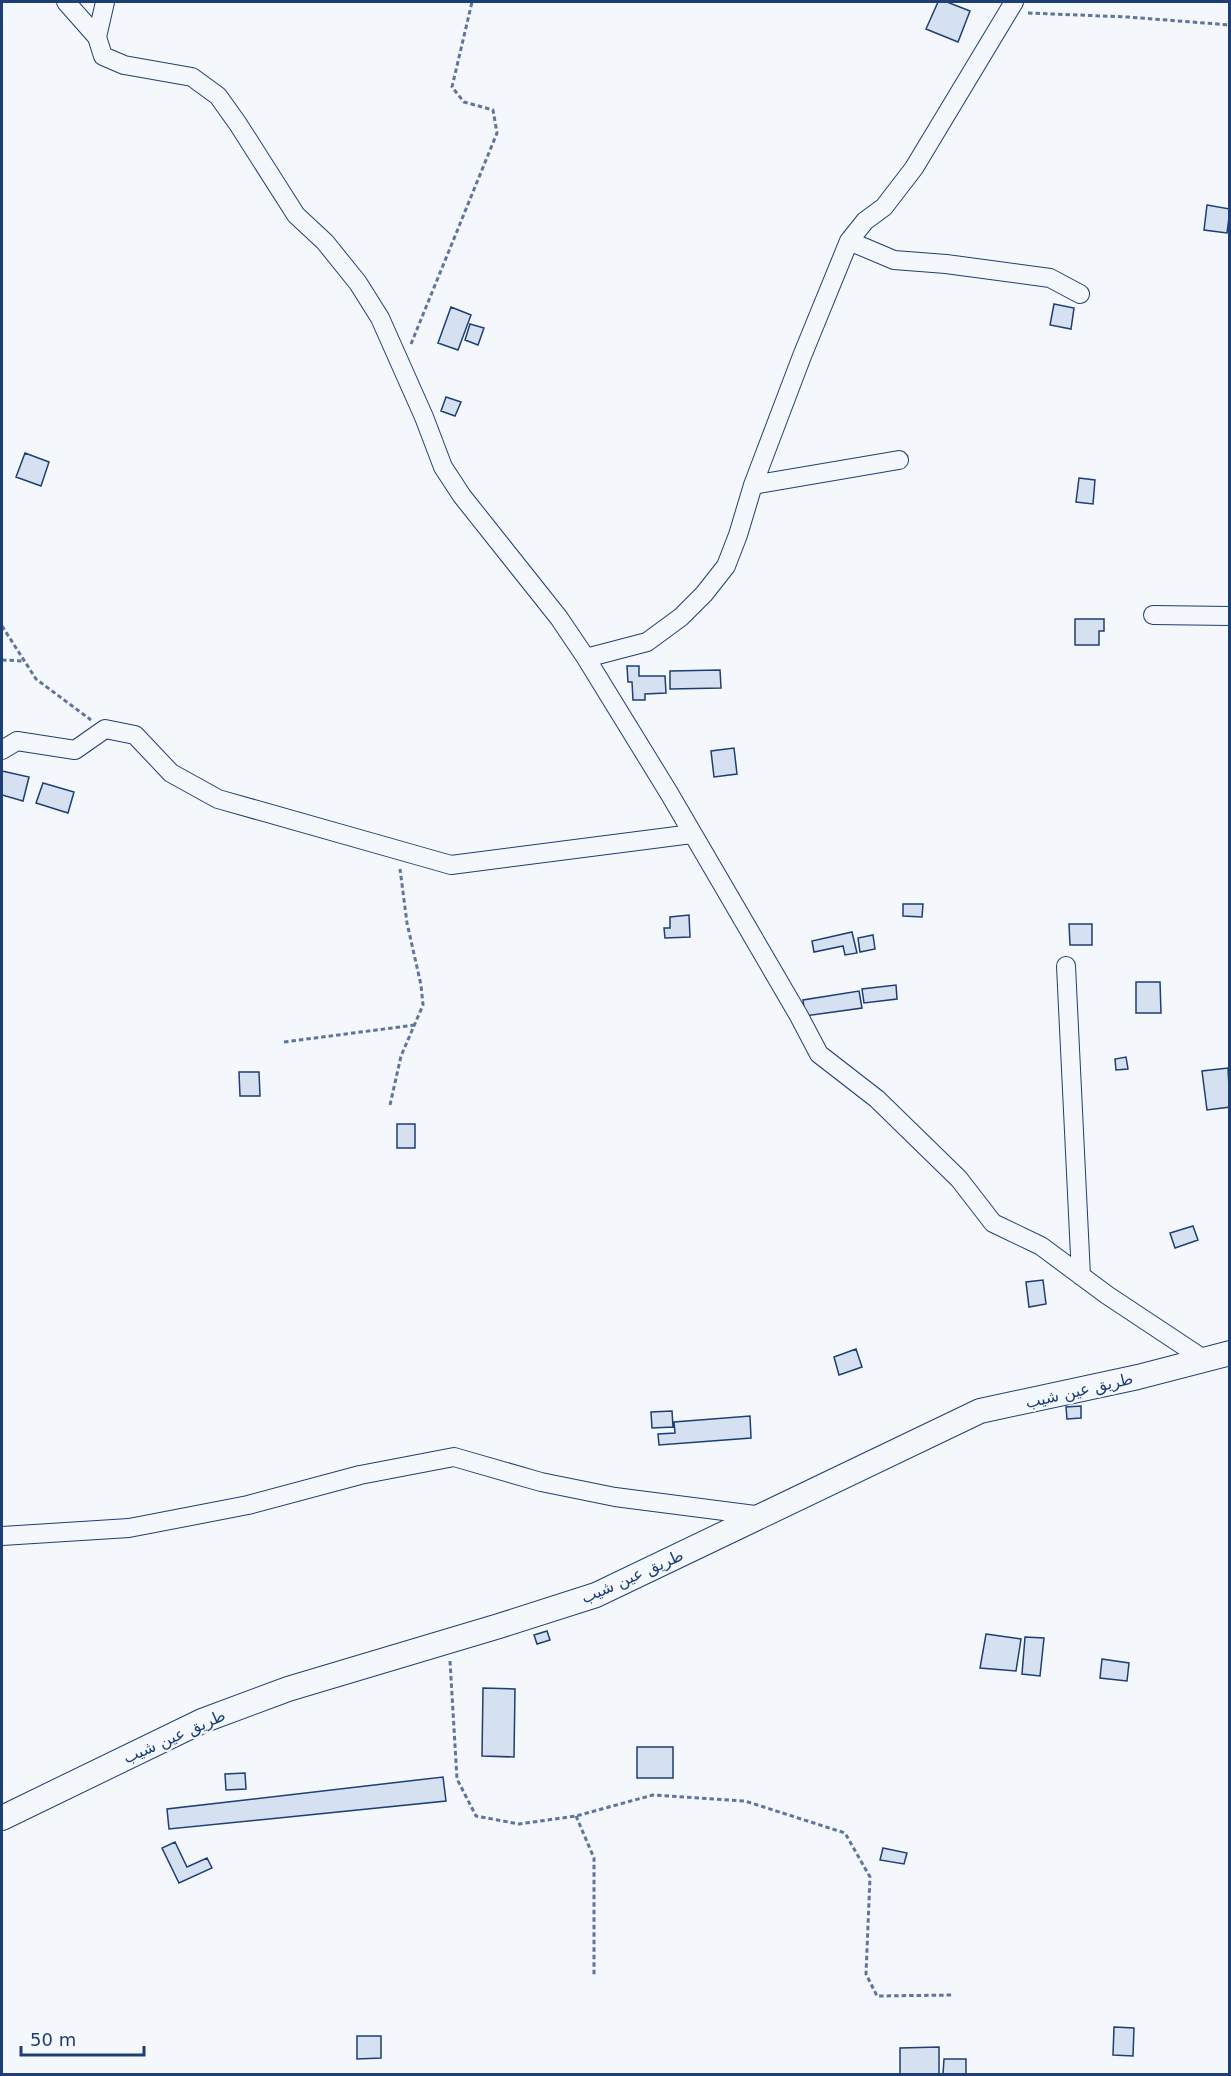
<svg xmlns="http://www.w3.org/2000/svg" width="1231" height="2076" font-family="'DejaVu Sans',Vazirmatn,sans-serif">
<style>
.building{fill:#d5e0f0;stroke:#1d3f73;stroke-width:1.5}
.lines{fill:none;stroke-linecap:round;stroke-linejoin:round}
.minor-casing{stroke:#1d3f73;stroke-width:20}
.major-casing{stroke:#1d3f73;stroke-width:26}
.path{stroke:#5e769c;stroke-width:3;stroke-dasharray:4.5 3;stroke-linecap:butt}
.minor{stroke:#f4f7fb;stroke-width:18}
.major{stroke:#f4f7fb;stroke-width:24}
.labels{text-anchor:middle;stroke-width:4.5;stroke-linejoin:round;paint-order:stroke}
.street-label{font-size:16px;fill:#1d3f73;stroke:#f4f7fb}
</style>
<rect width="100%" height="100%" fill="#f4f7fb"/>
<!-- building -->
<path class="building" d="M 938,2 L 947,2 L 970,11 L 958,42 L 926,29 Z
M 1207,205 L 1230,209 L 1227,233 L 1204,230 Z
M 1054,304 L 1074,308 L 1071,329 L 1050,325 Z
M 451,307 L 471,315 L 458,350 L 438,343 Z
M 470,324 L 484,328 L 478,345 L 465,340 Z
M 446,397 L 461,402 L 455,416 L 441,411 Z
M 25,453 L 49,462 L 41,486 L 16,477 Z
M 1079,478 L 1095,480 L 1093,504 L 1076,502 Z
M 1075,619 L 1104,619 L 1104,631 L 1099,631 L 1099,645 L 1075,645 Z
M 627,666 L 639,666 L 639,676 L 665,676 L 666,693 L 645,694 L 645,700 L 633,700 L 632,682 L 628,682 Z
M 720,670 L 721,688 L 670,689 L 670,671 Z
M 734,748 L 737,774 L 714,777 L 711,751 Z
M 2,771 L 29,777 L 23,801 L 2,795 Z
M 43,783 L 74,792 L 68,813 L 36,803 Z
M 903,904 L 923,904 L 922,917 L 903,916 Z
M 689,915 L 690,937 L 665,938 L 664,928 L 670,928 L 670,917 Z
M 1069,924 L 1092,924 L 1092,945 L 1070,945 Z
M 852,932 L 857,953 L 845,955 L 843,946 L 814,952 L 812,941 Z
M 873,935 L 875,949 L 860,952 L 858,938 Z
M 1136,982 L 1160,982 L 1161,1013 L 1136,1013 Z
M 896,985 L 897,999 L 864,1003 L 862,989 Z
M 859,991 L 862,1008 L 805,1016 L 803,1000 Z
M 1126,1057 L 1128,1069 L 1116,1070 L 1115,1059 Z
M 1228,1068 L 1230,1107 L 1207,1110 L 1202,1071 Z
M 239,1072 L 259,1072 L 260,1096 L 240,1096 Z
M 397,1124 L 415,1124 L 415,1148 L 397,1148 Z
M 1193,1226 L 1198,1240 L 1175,1248 L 1170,1233 Z
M 1043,1280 L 1046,1304 L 1029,1307 L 1026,1282 Z
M 856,1349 L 862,1367 L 839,1375 L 834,1357 Z
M 1081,1406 L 1081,1418 L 1067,1419 L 1066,1407 Z
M 672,1411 L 673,1427 L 652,1428 L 651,1412 Z
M 750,1416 L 751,1438 L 659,1445 L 658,1434 L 675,1433 L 674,1422 Z
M 547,1631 L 550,1640 L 537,1644 L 534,1635 Z
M 986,1634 L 1021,1639 L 1016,1671 L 980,1668 Z
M 1025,1637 L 1044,1638 L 1040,1676 L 1022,1674 Z
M 1102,1659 L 1129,1663 L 1127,1681 L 1100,1678 Z
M 483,1688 L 515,1689 L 514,1757 L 482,1756 Z
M 637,1747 L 673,1747 L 673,1778 L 637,1778 Z
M 245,1773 L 246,1789 L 226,1790 L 225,1774 Z
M 443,1777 L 446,1801 L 169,1829 L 167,1809 Z
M 175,1842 L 187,1867 L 207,1858 L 212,1868 L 179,1883 L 162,1848 Z
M 883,1848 L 907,1853 L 904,1864 L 880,1860 Z
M 1114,2027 L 1134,2028 L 1133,2056 L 1113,2055 Z
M 357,2036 L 381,2036 L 381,2058 L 357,2059 Z
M 939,2047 L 939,2074 L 900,2074 L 900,2048 Z
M 944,2059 L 966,2059 L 966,2074 L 943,2074 Z"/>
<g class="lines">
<!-- minor casing -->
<g class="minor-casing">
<path id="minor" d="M 66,2 L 97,37 L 103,56 L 124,65 L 192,77 L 218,96 L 238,124 L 296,215 L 325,242 L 358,283 L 380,318 L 424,417 L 443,467 L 462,496 L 559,618 L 586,658
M 1014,2 L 914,168 L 884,207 L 865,221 L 849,241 L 802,356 L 753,485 L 738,535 L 726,566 L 704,594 L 681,617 L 647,642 L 586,658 L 669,793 L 799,1016 L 819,1054 L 877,1099 L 959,1179 L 993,1223 L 1041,1246 L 1107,1295 L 1205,1360
M 97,37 L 105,2
M 849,241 L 894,260 L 946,264 L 1050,278 L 1080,294
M 753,485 L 899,460
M 1153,615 L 1230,616
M 2,750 L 17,741 L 75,750 L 105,729 L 135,735 L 171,773 L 218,799 L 451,865 L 692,834
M 1066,966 L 1081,1276
M 2,1536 L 129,1528 L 248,1505 L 360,1475 L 454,1457 L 541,1482 L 615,1497 L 763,1516"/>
</g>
<!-- major casing -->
<g class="major-casing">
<path id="major" d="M 2,1818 L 202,1721 L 288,1689 L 499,1626 L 596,1595 L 980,1411 L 1138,1377 L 1230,1353"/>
</g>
<!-- path -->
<path class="path" d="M 1028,13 L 1128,17 L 1230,25
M 411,344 L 497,133 L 493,110 L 464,102 L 452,87 L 472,2
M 2,626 L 36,679 L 91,720
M 2,660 L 24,661
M 284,1042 L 415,1025
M 390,1105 L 401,1056 L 423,1005 L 421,985 L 407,923 L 400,869
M 450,1661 L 457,1779 L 476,1816 L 519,1824 L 576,1816 L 653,1795 L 745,1801 L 845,1833 L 870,1877 L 866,1974 L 877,1996 L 954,1995
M 576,1816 L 594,1858 L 594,1976"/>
<!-- minor -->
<use href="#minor" class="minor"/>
<!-- major -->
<use href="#major" class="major"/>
</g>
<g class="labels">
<!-- street labels -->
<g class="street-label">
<text transform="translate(1079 1390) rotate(-13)" y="6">طريق عين شيب</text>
<text transform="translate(632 1576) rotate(-24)" y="6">طريق عين شيب</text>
<text transform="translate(174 1736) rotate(-24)" y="6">طريق عين شيب</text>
</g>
</g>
<!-- border -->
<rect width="1231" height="2076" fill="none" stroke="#1d3f73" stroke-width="6"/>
<!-- scale -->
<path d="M21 2046v9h123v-9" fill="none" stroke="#1d3f73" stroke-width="3"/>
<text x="30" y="2046" font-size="18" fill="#1d3f73" stroke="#f4f7fb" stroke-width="4.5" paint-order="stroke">50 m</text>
</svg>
